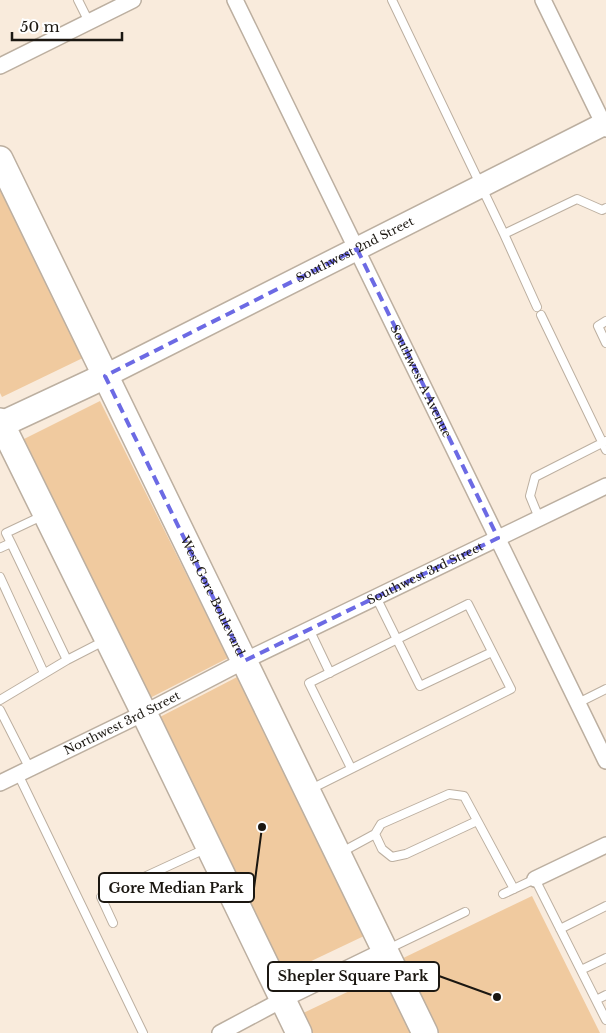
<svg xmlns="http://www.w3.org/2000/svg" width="606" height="1033" font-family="'Libre Baskerville',serif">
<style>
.green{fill:#f0ca9f}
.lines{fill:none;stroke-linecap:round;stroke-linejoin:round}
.service-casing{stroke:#bcafa0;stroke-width:10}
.minor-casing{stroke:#bcafa0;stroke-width:18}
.secondary-casing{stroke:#bcafa0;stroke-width:25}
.primary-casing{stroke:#bcafa0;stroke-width:28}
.service{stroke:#fff;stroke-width:8}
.minor{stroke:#fff;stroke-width:15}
.secondary{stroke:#fff;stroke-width:22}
.primary{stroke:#fff;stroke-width:25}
.marked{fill:none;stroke:#6c6ae4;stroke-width:4;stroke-dasharray:10 6;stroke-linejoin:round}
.labels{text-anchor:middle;stroke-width:5;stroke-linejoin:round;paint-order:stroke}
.street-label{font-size:12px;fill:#1b1711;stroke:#fff}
.leader{fill:none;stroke:#1b1711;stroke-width:2}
.callout-dot{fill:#1b1711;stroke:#fff;stroke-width:2}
.callout{fill:#fff;stroke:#1b1711;stroke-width:2}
.callout-label{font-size:14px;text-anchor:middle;font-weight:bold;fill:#1b1711}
</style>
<rect width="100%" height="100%" fill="#f9ebdc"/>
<!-- green -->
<path class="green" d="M 0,180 L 89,355 L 2,397 L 0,393 Z
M 100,401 L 228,658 L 150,698 L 18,442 Z
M 241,675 L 364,936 L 284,974 L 158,718 Z
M 532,896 L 600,1033 L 430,1033 L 395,962 Z
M 383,975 L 412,1033 L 305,1033 L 297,1016 Z"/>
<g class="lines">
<!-- service casing -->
<g class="service-casing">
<path id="service" d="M 78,0 L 89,22
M 392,0 L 504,234 L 537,307
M 504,234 L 577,199 L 602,210 L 606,208
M 541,315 L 606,450
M 606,321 L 598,326 L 606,343
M 539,518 L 530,496 L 535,477 L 606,441
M 11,543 L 6,533 L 42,516
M 0,548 L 11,543 L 67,660
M 0,577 L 44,673
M 376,597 L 420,686 L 492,652
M 309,629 L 330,673
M 0,700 L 67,660 L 104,641
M 578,703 L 606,689
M 0,710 L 30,769
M 18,774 L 143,1033
M 311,789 L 511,689 L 468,604 L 309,683 L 351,768
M 477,821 L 406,854 L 392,857 L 382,849 L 375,834 L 381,824 L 449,794 L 464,796 L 514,889
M 340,853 L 375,834
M 503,894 L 535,879 L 606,1020
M 113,923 L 101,897 L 205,849
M 560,929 L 606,906
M 388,949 L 465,912
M 581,970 L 606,958
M 596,1000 L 606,995"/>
</g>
<!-- minor casing -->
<g class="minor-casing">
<g id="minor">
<path id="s1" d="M 235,0 L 606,761"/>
<path d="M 543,0 L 606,129"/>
<path d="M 0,66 L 133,0"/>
<path id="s2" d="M 0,783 L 144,713 L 244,661 L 606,486"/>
<path d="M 535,879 L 606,845"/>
<path d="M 220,1033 L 282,1000 L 385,950"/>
</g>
</g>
<!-- secondary casing -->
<g class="secondary-casing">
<g id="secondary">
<path id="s3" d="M 105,376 L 606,123"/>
</g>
</g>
<!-- primary casing -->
<g class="primary-casing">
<g id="primary">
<path id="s4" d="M 0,159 L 425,1033"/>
<path d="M 0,421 L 144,713 L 299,1033"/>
<path d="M 0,425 L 105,376"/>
</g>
</g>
<!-- service -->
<use href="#service" class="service"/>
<!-- minor -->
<use href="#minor" class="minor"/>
<!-- secondary -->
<use href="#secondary" class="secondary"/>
<!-- primary -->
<use href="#primary" class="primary"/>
</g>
<!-- marked area -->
<path class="marked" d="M 357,249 L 498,538 L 244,661 L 105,376 Z"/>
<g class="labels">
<!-- street labels -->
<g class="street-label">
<text dy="4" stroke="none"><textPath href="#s3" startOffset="280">Southwest 2nd Street</textPath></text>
<text dy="4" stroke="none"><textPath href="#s1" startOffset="424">Southwest A Avenue</textPath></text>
<text dy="4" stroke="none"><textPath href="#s2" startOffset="474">Southwest 3rd Street</textPath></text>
<text dy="4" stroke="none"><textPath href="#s4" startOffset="486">West Gore Boulevard</textPath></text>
<text dy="4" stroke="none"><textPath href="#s2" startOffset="136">Northwest 3rd Street</textPath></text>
</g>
</g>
<!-- callouts -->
<path class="leader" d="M262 827L254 888M497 997L439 976"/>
<g class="callout-dot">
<circle cx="262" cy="827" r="5"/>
<circle cx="497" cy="997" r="5"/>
</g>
<g class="callout">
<rect x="99" y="873" width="155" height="29" rx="5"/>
<rect x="268" y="962" width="171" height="29" rx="5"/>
</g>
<g class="callout-label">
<text x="176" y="893">Gore Median Park</text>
<text x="353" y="981">Shepler Square Park</text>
</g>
<!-- scale -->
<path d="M12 32v8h110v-8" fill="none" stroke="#1b1711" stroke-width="2.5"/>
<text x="20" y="32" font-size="15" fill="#1b1711" stroke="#ffffff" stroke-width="4" paint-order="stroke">50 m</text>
</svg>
